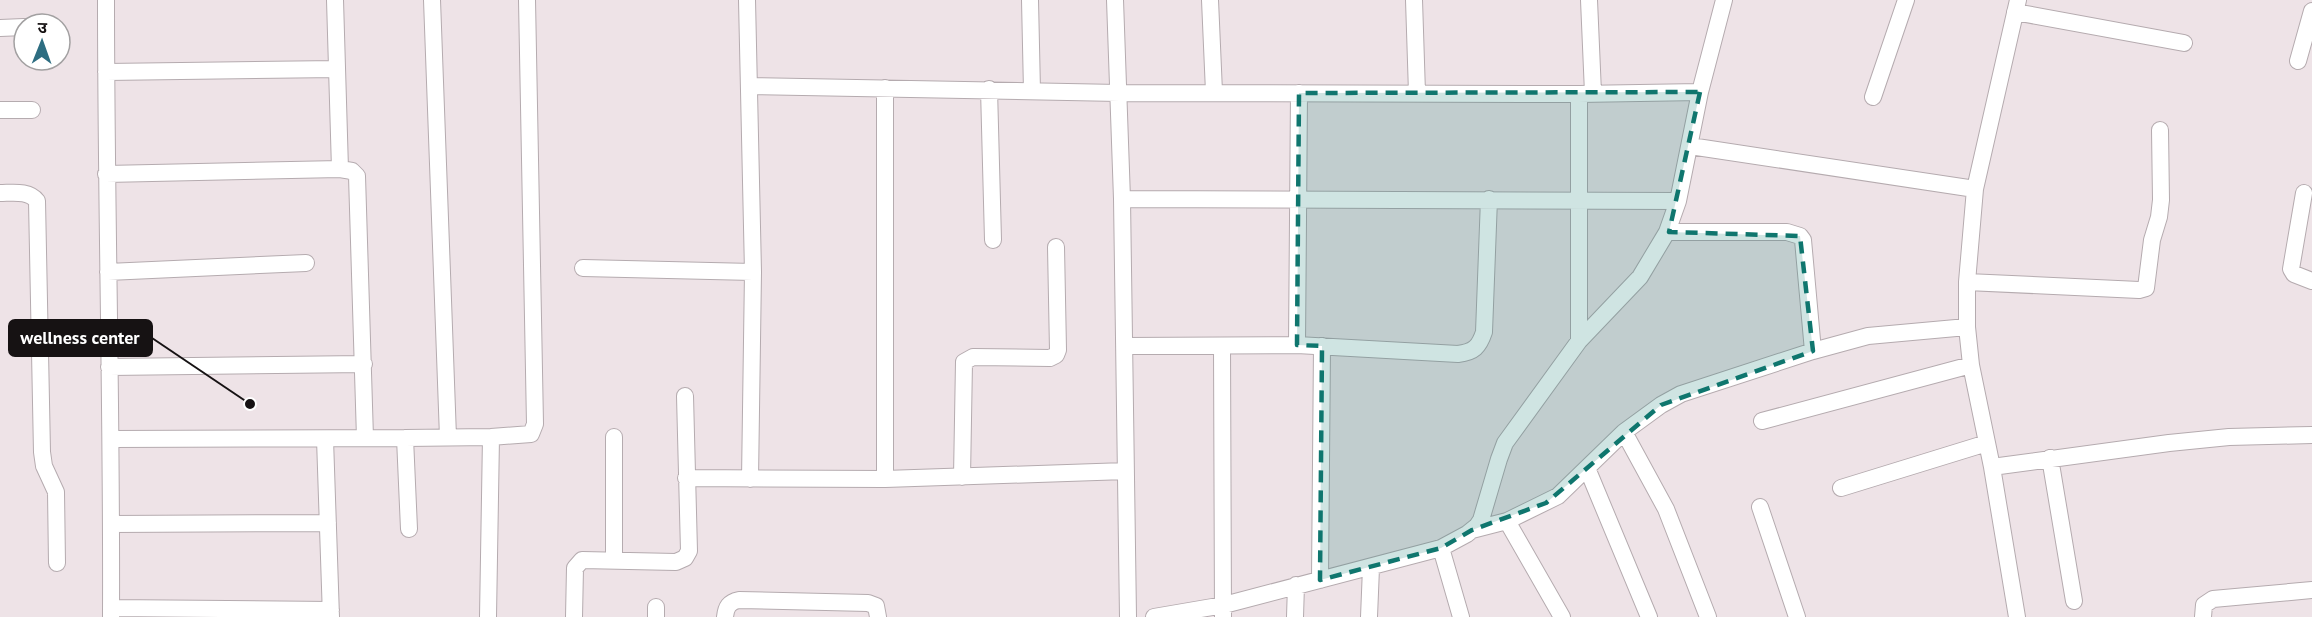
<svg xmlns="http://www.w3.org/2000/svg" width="2312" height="617" font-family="'PT Sans','Noto Sans Devanagari',sans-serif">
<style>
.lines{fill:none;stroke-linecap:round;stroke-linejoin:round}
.minor-casing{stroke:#b5abaf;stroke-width:18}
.minor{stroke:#fff;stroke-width:16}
.marked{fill:#0f766e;fill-opacity:0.2;stroke:#0f766e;stroke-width:4.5;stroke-dasharray:12 8;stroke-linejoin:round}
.leader{fill:none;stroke:#161213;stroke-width:2}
.callout-dot{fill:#161213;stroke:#fff;stroke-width:2}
.callout{fill:#161213;stroke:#161213;stroke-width:2}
.callout-label{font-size:18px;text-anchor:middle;font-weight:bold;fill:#fff}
</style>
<rect width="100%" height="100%" fill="#eee3e7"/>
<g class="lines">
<!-- minor casing -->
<g class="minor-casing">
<path id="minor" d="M 106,0 C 106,206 112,411 111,617
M 335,0 L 340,169
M 432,0 L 448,437
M 747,0 L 753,272 L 750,479
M 1030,0 L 1032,91
M 1115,0 L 1122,199 L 1128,617
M 1210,0 L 1214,92
M 1414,0 L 1417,93
M 1589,0 L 1593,93
M 2015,12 L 2184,43
M 0,28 L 24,27
M 2298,61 L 2312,11
M 106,72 L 337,69
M 749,86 L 1119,93 L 1579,94 L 1700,92
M 885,88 L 885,479
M 989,89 L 993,240
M 1873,97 L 1906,0
M 0,110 L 32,110
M 1690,146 L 1975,189
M 106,174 L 340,169 L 352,171 L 357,176 L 365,438
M 0,193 C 12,193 29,190 37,201 L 42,452 L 44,466 L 56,492 L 57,563
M 2304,193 L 2291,269 L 2294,274 L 2312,281
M 1122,199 L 1678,201
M 1667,232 L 1787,232 L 1800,236 L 1803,240 L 1813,351
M 583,268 L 753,272
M 108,272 L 306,263
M 1967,282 L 2139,290 L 2146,288 L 2152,240 L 2159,217 L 2161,200 L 2160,130
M 1579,341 L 1579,94
M 1297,345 L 1299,93
M 1125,346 L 1297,345 L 1458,354 C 1474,352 1479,347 1484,332 L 1489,199
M 1222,346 L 1223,617
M 109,367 L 364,364
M 1762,421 L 1971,365
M 1624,432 L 1666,509 L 1708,617
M 614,437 L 614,561
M 405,438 L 409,529
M 111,439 L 405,438 L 491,437 L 531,434 L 535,424 L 527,0
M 325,439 L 331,617
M 2050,458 L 2074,601
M 1992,467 L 2169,443 L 2229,437 L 2312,435
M 1587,468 L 1649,617
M 962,477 L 964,362 L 973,357 L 1050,358 L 1056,355 L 1058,350 L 1056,247
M 686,478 L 885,479 L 1126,471
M 1841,488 L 1987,443
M 1760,507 L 1797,617
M 1507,521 L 1562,617
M 111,524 L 328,523
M 1472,530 L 1507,521 L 1558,496 L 1624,432 L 1661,405 L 1681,394 L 1813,351 L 1868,336 L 1967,327
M 1441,548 L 1461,617
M 1320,580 L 1322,346
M 111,608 L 331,610
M 488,617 L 491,437
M 574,617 L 575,568 L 582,560 L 676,562 L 685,558 L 689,551 L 685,396
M 656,617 L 656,607
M 725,617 C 726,607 729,602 739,600 L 868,603 L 876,606 L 878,617
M 1154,617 L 1224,605 L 1441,548 L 1467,534 L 1477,526 L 1481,520 L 1499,459 L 1505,443 L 1579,341 L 1640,277 L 1667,232 L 1678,201 L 1700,92 L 1724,0
M 1295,617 L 1296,585
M 1369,617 L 1371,568
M 2017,617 L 1992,467 L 1971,365 L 1967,327 L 1967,282 L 1975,189 L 2018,0
M 2203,617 L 2204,605 L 2213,599 L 2312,590"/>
</g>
<!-- minor -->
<use href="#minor" class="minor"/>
</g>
<!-- marked area -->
<path class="marked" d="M 1700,92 L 1669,232 L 1800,236 L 1813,351 L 1661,405 L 1546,503 L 1472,530 L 1441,548 L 1320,580 L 1322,346 L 1297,345 L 1299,93 Z"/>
<!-- callouts -->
<path class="leader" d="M250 404L152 338"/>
<circle class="callout-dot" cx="250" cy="404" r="6"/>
<rect class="callout" x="9" y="320" width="143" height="36" rx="6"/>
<g class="callout-label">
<text x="80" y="344">wellness center</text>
</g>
<!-- north arrow -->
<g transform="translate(42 42) rotate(1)"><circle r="28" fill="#ffffff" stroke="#a2a0a1" stroke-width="1.5"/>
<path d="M0-4.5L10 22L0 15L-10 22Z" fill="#2d6d81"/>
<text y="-9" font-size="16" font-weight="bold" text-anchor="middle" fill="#161213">उ</text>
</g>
</svg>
